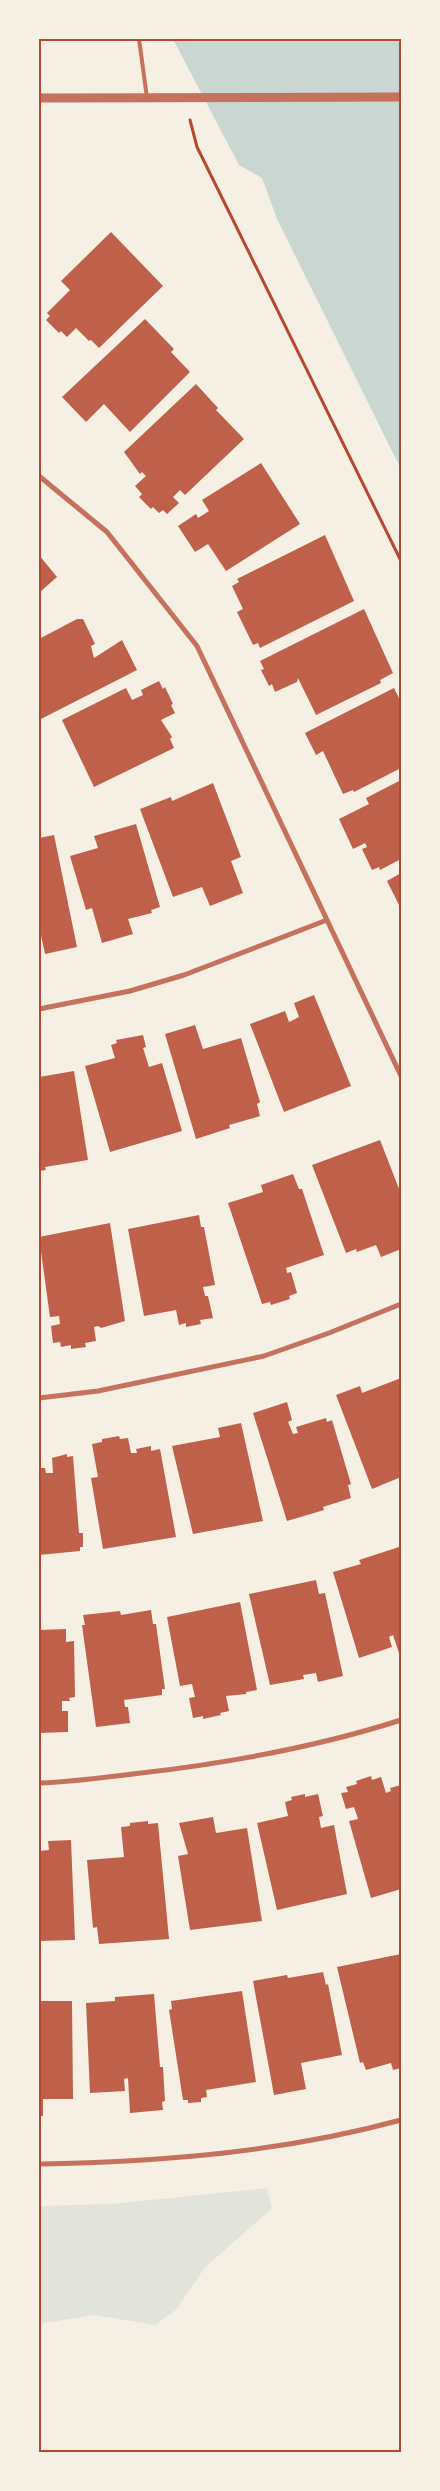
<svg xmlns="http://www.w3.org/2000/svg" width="440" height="2491" font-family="Inter,sans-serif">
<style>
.green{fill:#e2e4dc}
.water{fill:#c9d6d2}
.building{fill:#bf614a}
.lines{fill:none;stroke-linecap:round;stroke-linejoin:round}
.path{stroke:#b5482f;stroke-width:3}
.service{stroke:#c5725c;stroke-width:4}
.minor{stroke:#c5725c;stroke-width:5}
.tertiary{stroke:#c5725c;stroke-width:9}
.neatline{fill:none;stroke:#b5482f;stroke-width:2}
</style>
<rect width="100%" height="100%" fill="#f6efe4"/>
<!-- green -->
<path class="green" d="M 267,2188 L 272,2209 L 205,2267 L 176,2310 L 155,2325 L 94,2315 L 39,2324 L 39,2206 L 111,2204 Z"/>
<!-- water -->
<path class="water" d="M 173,39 L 397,39 L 401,47 L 401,469 L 277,219 L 262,178 L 239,165 Z"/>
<!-- building -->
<path class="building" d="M 111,232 L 163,286 L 99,348 L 91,340 L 89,341 L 76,328 L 67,337 L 61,331 L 59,333 L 46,320 L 50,316 L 47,313 L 70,290 L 61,281 Z
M 145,319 L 174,349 L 171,352 L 190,372 L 130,432 L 104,404 L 86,422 L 62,397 Z
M 196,384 L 218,408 L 216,410 L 244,439 L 185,495 L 180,490 L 173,497 L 179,503 L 167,514 L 163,510 L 159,513 L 153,507 L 151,509 L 139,497 L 142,494 L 135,486 L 146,476 L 142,472 L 140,474 L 124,452 Z
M 261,463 L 300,524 L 226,571 L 208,544 L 195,552 L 178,526 L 196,514 L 198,518 L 209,511 L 202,500 Z
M 325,535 L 354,601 L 260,648 L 258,643 L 253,645 L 237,612 L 243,609 L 232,586 L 239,582 L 237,579 Z
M 39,555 L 57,577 L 41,591 L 39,589 Z
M 364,609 L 393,673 L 380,680 L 381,683 L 316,715 L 298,678 L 297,682 L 275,692 L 272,684 L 269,686 L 261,670 L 264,669 L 260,661 Z
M 77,619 L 83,619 L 95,644 L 91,646 L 94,658 L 122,640 L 137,670 L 39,720 L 39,639 Z
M 159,681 L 163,689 L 165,687 L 173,704 L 171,705 L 175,713 L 161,720 L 172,737 L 170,739 L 174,748 L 94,787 L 62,720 L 126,688 L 132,700 L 143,695 L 141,690 Z
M 394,688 L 401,702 L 401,768 L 354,792 L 353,790 L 343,794 L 323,751 L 316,755 L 305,733 Z
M 401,780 L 401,859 L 380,870 L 379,867 L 372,870 L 362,849 L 367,847 L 365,843 L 353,849 L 339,819 L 369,804 L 366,798 Z
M 213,783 L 241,857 L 231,861 L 243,893 L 210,906 L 202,887 L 173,897 L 140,809 L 171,797 L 172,801 Z
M 136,824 L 160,907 L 151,910 L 152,913 L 128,919 L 133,934 L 102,943 L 92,908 L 86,910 L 70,856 L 98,848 L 94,836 Z
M 54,835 L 77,947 L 45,954 L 39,926 L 39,838 Z
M 401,873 L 401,909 L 387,881 Z
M 314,995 L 351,1086 L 284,1112 L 250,1024 L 285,1011 L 289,1022 L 299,1017 L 294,1003 Z
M 195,1025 L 203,1049 L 241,1038 L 260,1102 L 257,1104 L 260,1116 L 229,1125 L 230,1128 L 196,1139 L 165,1034 Z
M 143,1035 L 146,1047 L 143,1048 L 149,1067 L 162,1063 L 182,1131 L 110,1152 L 85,1066 L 115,1058 L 111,1045 L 117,1043 L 116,1040 Z
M 74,1071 L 88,1160 L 45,1167 L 46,1170 L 39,1171 L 39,1077 Z
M 380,1140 L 401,1194 L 401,1249 L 381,1257 L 376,1245 L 357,1252 L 356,1249 L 346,1253 L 312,1165 Z
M 293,1174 L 299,1189 L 302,1189 L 324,1255 L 286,1268 L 287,1273 L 291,1272 L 297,1293 L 289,1296 L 290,1299 L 271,1305 L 270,1302 L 262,1304 L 228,1203 L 263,1192 L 261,1185 Z
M 199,1215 L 201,1227 L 204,1227 L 215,1285 L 203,1287 L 205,1296 L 208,1296 L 213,1318 L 200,1320 L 201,1324 L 186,1327 L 186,1323 L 179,1325 L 176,1310 L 144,1316 L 128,1229 Z
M 110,1223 L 125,1321 L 101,1328 L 98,1326 L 94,1327 L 96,1341 L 85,1343 L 86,1347 L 71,1349 L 71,1345 L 61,1347 L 60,1342 L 53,1343 L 51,1326 L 60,1324 L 59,1316 L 50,1317 L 39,1237 Z
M 401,1378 L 401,1477 L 372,1489 L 336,1395 L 360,1386 L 362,1393 Z
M 287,1402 L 292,1420 L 288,1422 L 293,1434 L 298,1433 L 296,1427 L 326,1418 L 327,1422 L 332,1420 L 351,1484 L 348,1485 L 351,1498 L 323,1507 L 324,1510 L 287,1521 L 253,1413 Z
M 241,1423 L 263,1521 L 193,1534 L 172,1446 L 220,1437 L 218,1428 Z
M 119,1436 L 120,1439 L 128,1438 L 131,1453 L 137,1453 L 136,1449 L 151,1446 L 151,1451 L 160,1449 L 176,1537 L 103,1549 L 91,1478 L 98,1477 L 92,1444 L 102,1442 L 102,1439 Z
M 67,1454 L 67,1457 L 73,1456 L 79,1533 L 83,1533 L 83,1547 L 80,1547 L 80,1551 L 39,1555 L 39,1468 L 45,1468 L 46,1473 L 53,1473 L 52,1458 Z
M 399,1547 L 401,1555 L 401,1659 L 393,1635 L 389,1637 L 392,1647 L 359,1658 L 333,1572 L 361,1564 L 359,1560 Z
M 316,1580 L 319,1594 L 325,1593 L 343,1676 L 318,1682 L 316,1673 L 303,1675 L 304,1679 L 270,1685 L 249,1594 Z
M 240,1602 L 257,1690 L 246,1692 L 246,1694 L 226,1696 L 229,1711 L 220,1713 L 221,1715 L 203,1719 L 203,1716 L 193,1718 L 189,1698 L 195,1697 L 192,1684 L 180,1686 L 167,1617 Z
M 151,1610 L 153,1624 L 156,1624 L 165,1689 L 162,1689 L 162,1695 L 124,1700 L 125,1707 L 128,1707 L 130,1723 L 96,1727 L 82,1625 L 85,1625 L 83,1615 L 120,1611 L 121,1615 Z
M 66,1629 L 66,1642 L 74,1641 L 75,1697 L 69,1698 L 70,1701 L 62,1701 L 62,1711 L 68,1711 L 68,1732 L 39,1733 L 39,1630 Z
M 371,1776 L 372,1780 L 381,1777 L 386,1793 L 391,1791 L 390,1788 L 401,1785 L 401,1889 L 371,1898 L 349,1821 L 358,1819 L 354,1807 L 346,1809 L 341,1793 L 348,1792 L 346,1787 L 357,1784 L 356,1781 Z
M 305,1794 L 305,1797 L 318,1794 L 323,1816 L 319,1817 L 321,1828 L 334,1825 L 347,1894 L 277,1910 L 257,1823 L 288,1816 L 285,1802 L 292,1800 L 291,1797 Z
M 213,1817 L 216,1833 L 247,1828 L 262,1921 L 190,1930 L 178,1856 L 188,1854 L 179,1823 Z
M 148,1821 L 148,1824 L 158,1823 L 169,1939 L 99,1944 L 97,1927 L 93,1928 L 87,1860 L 124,1857 L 121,1827 L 130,1826 L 130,1823 Z
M 71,1840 L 75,1940 L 39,1941 L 39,1851 L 49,1850 L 48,1841 Z
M 401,1954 L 401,2068 L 393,2070 L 391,2063 L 366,2070 L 363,2062 L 360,2063 L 337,1967 Z
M 323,1972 L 326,1985 L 328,1984 L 342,2055 L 301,2063 L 306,2089 L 274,2095 L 253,1981 L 287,1975 L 288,1978 Z
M 242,1991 L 256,2082 L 206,2090 L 207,2097 L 201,2098 L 201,2102 L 188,2103 L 188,2100 L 183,2100 L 169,2010 L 172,2009 L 171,2001 Z
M 154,1994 L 160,2067 L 163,2067 L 165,2101 L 162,2102 L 163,2110 L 130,2113 L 128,2078 L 124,2079 L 125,2091 L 90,2093 L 86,2003 L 115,2001 L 115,1997 Z
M 39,2001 L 72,2001 L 73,2099 L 43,2099 L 43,2116 L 39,2116 Z"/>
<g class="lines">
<!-- path -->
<path class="path" d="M 190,120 L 197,147 L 401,561"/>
<!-- service -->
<path class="service" d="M 139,39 L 147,98"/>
<!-- minor -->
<path class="minor" d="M 39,476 L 107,532 L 197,646 L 401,1076
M 39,1009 L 130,991 L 184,975 L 327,920
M 39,1398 L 98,1391 L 264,1356 L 329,1333 L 401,1304
M 39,1783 C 73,1782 107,1777 141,1773 C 228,1763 317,1747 401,1720
M 39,2164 C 160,2162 284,2152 401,2120"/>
<!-- tertiary -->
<path class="tertiary" d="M 39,98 L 401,97"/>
</g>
<!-- border -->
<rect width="440" height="2491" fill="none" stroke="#f6efe4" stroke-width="80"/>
<rect x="40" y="40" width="360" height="2411" class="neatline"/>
</svg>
